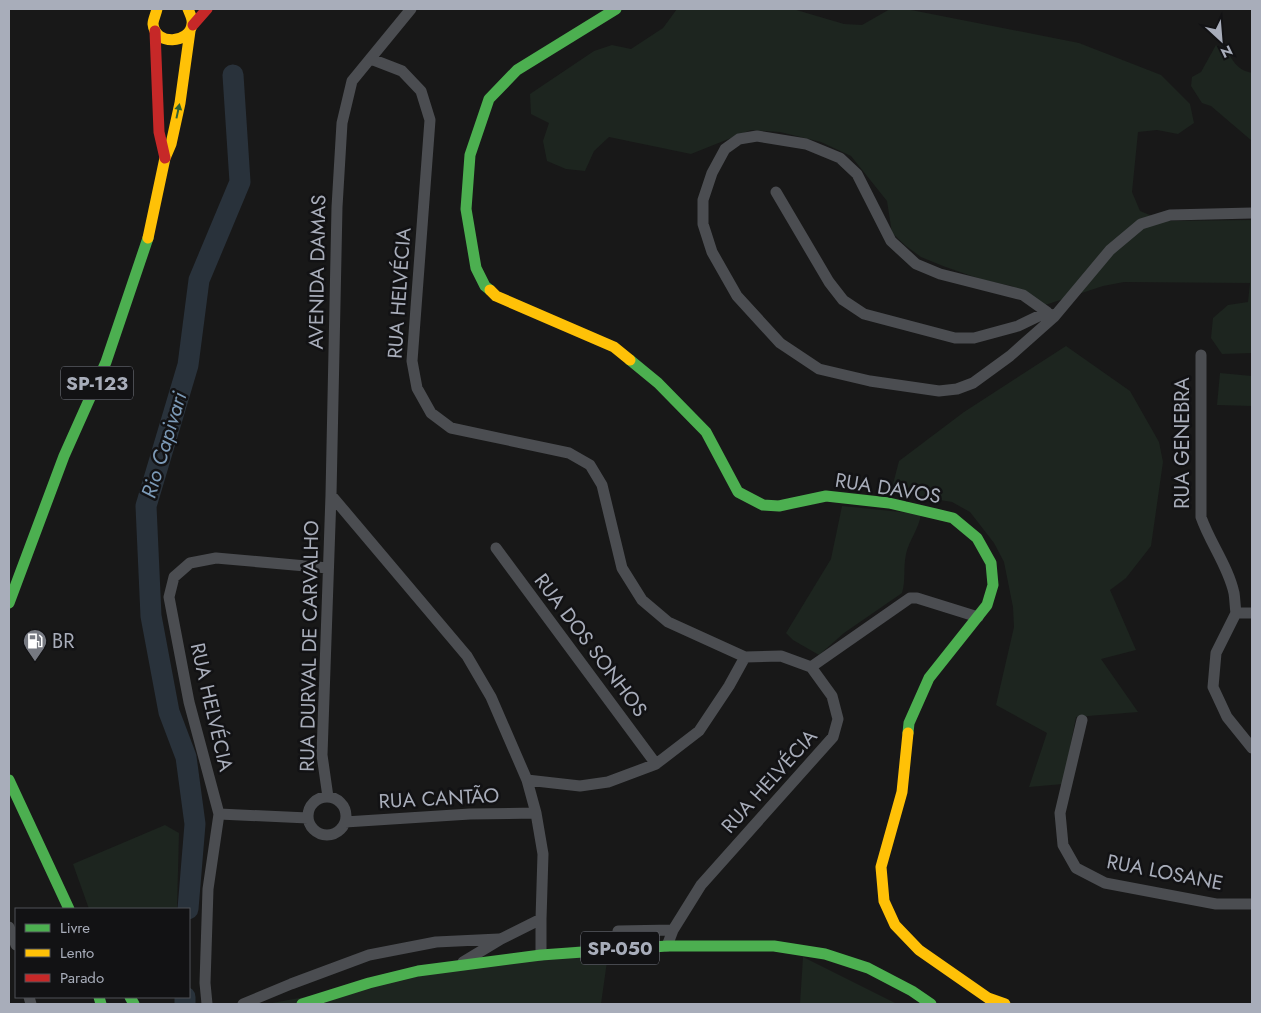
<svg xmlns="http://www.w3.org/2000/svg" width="1261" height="1013" font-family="Jost,sans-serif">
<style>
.green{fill:#1d251f}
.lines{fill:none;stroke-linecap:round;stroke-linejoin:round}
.river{stroke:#29323b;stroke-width:21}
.street{stroke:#4b4d51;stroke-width:11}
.fast{stroke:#4caf50;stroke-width:11}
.slow{stroke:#ffc107;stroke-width:11}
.jam{stroke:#c62828;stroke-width:11}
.oneway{fill:#2f6032}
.labels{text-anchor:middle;stroke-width:5;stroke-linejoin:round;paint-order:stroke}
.shield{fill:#121214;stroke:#7b7e88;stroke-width:1}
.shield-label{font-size:19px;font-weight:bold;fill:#a8adba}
.street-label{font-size:20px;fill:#a8adba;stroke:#121214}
.poi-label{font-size:20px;fill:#a8adba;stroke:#121214;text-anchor:start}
.water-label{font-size:21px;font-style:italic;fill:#7c9ab7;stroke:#121214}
</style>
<rect width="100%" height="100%" fill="#181818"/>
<!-- green -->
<path class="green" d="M 677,9 L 793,9 L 844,24 L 862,25 L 890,9 L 906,9 L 1079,43 L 1161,75 L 1190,104 L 1194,123 L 1178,134 L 1157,130 L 1138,132 L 1132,192 L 1140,211 L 1164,221 L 1252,220 L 1252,353 L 1222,354 L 1211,338 L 1213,318 L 1228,305 L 1248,302 L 1250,283 L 1124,282 L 1103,286 L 1045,305 L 1012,286 L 983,280 L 943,266 L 921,257 L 906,246 L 892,233 L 887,201 L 851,156 L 821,142 L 780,132 L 751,130 L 691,154 L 609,137 L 594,151 L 585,171 L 566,169 L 547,161 L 543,141 L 549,123 L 531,114 L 530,94 L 594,51 L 612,45 L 631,49 L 663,28 Z
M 1216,45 L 1226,49 C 1233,61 1237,70 1252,73 L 1252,141 L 1211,106 L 1202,103 L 1191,86 L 1192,77 L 1201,72 Z
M 1066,346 L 1130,391 L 1159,442 L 1163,462 L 1151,546 L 1126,578 L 1110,590 L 1136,650 L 1101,659 L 1138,712 L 1076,717 L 1063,784 L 1029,787 L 1047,733 L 996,705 L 1014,627 L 1013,607 L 1004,562 L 994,543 L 970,512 L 952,502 L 891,492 L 899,461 L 964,412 Z
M 1220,373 L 1252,376 L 1252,406 L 1217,405 Z
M 842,506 L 921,514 C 919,529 909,540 906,554 C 903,568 906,580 902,593 L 844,633 L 819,655 L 793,640 L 786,633 L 831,559 Z
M 165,825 L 179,833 L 177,909 L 89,909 L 73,864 Z
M 610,940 L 601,1004 L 267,1004 Z
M 803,957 L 897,1004 L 800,1004 Z"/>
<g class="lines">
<!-- river -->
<path class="river" d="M 188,909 L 195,824 L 186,757 L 169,712 L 151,616 L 146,506 L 188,365 L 199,280 L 240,182 L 233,75
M 185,997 L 185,1004"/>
<!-- street -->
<path class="street" d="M 371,59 L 402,71 L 421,91 L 430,120 L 412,361 L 417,388 L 431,413 L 451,428 L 569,453 L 590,465 L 602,485 L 622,568 L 642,600 L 668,622 L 745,657 L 781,656 L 811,667 L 832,696 L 838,719 L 833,737 L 701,885 L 673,930 L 667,946
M 776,192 L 829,282 L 843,300 L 864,314 L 955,338 L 974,338 L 1018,326 L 1047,312
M 1054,317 L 1023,295 L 940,274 L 916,264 L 891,241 L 857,174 L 840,158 L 806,144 L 757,136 L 739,139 L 725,149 L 712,173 L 703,200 L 703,224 L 712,252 L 737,296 L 780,343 L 819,369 L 870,381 L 939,391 L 957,389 L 973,383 L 1010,356 L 1054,317 L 1110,250 L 1141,224 L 1170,215 L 1252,213
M 1201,355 L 1201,517 C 1210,543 1228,566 1234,593 C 1235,599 1235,606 1236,613
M 331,495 L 467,656 L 491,697 L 527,780 L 536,813 L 543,854 L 541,919 L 501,939 L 463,962
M 496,548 L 656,764
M 1252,613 L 1236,613 L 1216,653 L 1213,687 L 1227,717 L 1252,748
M 811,667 L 910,598 L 917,598 L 978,617
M 1082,720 L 1060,813 L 1063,845 L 1076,868 L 1105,883 L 1216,904 L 1252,904
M 527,780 L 580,786 L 608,782 L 656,764 L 699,731 L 729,686 L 745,657
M 328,797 L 322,755 L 331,495 L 337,207 L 342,123 L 352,81 L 411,9
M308 816a19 19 0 1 1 38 0a19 19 0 1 1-38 0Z
M 219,814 L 308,818
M 345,822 L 470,814 L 536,813
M 9,927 L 16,945
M 618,931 L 673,930
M 541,955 L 541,919
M 29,997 L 31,1004
M 207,1004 L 205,983 L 208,889 L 219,814 L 189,702 L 169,597 L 174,577 L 190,563 L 216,558 L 328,568
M 243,1004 L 291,984 L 369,955 L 436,942 L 499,939"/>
<!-- fast -->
<path class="fast" d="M 490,290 L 485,286 L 476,268 L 466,209 L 470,155 L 489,99 L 517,70 L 616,9
M 630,360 L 658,383 L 706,432 L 738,492 L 763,505 L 779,506 L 826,496 L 889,503 L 953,518 L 977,538 L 991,563 L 993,585 L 987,605 L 929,678 L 909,723 L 908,733
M 9,603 L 64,456 L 106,362 L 148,238
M 9,780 L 69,909
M 99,997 L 101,1004
M 130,997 L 134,1004
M 302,1004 L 369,983 L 418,971 L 541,955 L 667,946 L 774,946 L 825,954 L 868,968 L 912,991 L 931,1004"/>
<!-- slow -->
<path class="slow" d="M 157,9 C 156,14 153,20 153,24 C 155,46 190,44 192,24 C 193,19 190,14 188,9
M 148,238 L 165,158 L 171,144 L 180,103 L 190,31
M 490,290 L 496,296 L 614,347 L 630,360
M 908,733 L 902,792 L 881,867 L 884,901 L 895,925 L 919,950 L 988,998 L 1005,1004"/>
<!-- jam -->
<path class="jam" d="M 193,25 L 207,9
M 155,31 L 159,132 L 165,158"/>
</g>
<!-- one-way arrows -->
<defs><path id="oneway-solid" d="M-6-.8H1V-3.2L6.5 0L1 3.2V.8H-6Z" transform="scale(1.25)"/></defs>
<use class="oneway" href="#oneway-solid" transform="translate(178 111) rotate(-78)"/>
<!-- icons -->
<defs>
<g id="fuel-pin" transform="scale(1.25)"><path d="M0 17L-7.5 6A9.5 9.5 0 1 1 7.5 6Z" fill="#767981" stroke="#121214"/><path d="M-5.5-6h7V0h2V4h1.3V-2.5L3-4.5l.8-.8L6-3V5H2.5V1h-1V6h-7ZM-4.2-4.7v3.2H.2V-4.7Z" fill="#fff"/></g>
</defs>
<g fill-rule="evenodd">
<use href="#fuel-pin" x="35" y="641"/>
</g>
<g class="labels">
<!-- shield labels -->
<g class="shield">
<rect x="61" y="366.5" width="72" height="33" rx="4"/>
<rect x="581" y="931.5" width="78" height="33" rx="4"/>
</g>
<g class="shield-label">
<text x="97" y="390">SP-123</text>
<text x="620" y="955">SP-050</text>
</g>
<!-- street labels -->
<g class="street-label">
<text transform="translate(317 272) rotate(-89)" y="7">AVENIDA DAMAS</text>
<text transform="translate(399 293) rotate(-86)" y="7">RUA HELVÉCIA</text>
<text transform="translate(1182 443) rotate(-90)" y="7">RUA GENEBRA</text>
<text transform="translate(888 488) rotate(9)" y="7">RUA DAVOS</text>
<text transform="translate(591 645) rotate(53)" y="7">RUA DOS SONHOS</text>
<text transform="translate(309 646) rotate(-89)" y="7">RUA DURVAL DE CARVALHO</text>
<text transform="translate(212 707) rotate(77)" y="7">RUA HELVÉCIA</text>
<text transform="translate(769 781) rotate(-48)" y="7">RUA HELVÉCIA</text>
<text transform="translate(439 798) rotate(-3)" y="7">RUA CANTÃO</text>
<text transform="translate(1165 872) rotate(11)" y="7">RUA LOSANE</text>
</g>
<!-- poi labels -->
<g class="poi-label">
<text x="52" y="648">BR</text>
</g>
<!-- water labels -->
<g class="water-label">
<text transform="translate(164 445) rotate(-73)" y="7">Rio Capivari</text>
</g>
</g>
<!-- border -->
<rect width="1261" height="1013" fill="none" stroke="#a8adba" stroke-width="20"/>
<!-- legend -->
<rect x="15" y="908" width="175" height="90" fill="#121214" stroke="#4e5056"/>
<rect x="25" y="924" width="25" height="8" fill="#4caf50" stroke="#4e5056"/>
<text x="60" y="933" font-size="15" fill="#a8adba">Livre</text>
<rect x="25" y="949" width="25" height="8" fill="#ffc107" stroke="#4e5056"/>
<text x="60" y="958" font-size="15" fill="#a8adba">Lento</text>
<rect x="25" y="974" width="25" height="8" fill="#c62828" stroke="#4e5056"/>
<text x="60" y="983" font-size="15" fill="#a8adba">Parado</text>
<!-- north arrow -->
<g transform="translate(1221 40) rotate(154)" stroke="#121214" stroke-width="4" paint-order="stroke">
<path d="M0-4L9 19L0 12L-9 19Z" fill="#a8adba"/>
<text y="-8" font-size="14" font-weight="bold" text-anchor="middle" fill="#a8adba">N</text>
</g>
</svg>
